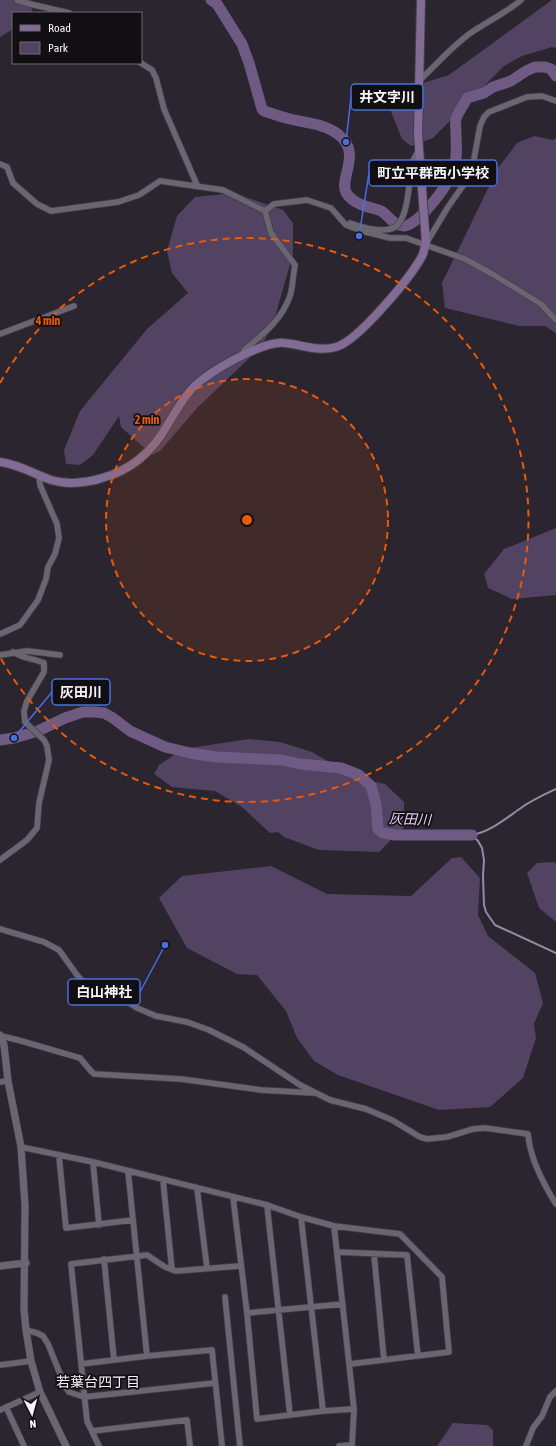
<svg xmlns="http://www.w3.org/2000/svg" width="556" height="1446" font-family="'Asap Condensed','Noto Sans JP',sans-serif">
<style>
.green{fill:#534363}
.lines{fill:none;stroke-linecap:round;stroke-linejoin:round}
.stream{stroke:#9888a7;stroke-width:2}
.river{stroke:#6f5a84;stroke-width:11}
.minor-casing{stroke:#444049;stroke-width:7}
.tertiary-casing{stroke:#444049;stroke-width:8}
.secondary-casing{stroke:#444049;stroke-width:10}
.minor{stroke:#6b6571;stroke-width:5.5}
.tertiary{stroke:#6b6571;stroke-width:7}
.secondary{stroke:#826c96;stroke-width:8}
.ring{fill:none;stroke:#e8590c;stroke-width:2;stroke-dasharray:7 5}
.labels{text-anchor:middle;stroke-width:3.5;stroke-linejoin:round;paint-order:stroke}
.water-label{font-size:14px;font-style:italic;fill:#e1cef7;stroke:#110f14}
.neighbourhood-label{font-size:14px;fill:#f6f3fa;stroke:#110f14}
.centre{fill:#e8590c;stroke:#110f14;stroke-width:2}
.ring-label{font-size:12px;text-anchor:middle;font-weight:bold;fill:#e8590c;stroke:#110f14;stroke-width:3.5;stroke-linejoin:round;paint-order:stroke}
.leader{fill:none;stroke:#486fdf;stroke-width:1.5}
.callout-dot{fill:#486fdf;stroke:#110f14;stroke-width:1.5}
.callout{fill:#110f14;stroke:#486fdf;stroke-width:1.5}
.callout-label{font-size:14px;text-anchor:middle;font-weight:bold;fill:#f6f3fa}
</style>
<rect width="100%" height="100%" fill="#2a252f"/>
<!-- green -->
<path class="green" d="M 0,0 L 31,0 L 32,13 L 13,13 L 13,29 L 0,37 Z
M 552,0 L 556,0 L 556,48 L 552,47 L 522,56 L 504,66 L 433,138 L 411,146 L 402,139 L 390,109 L 394,92 L 449,75 Z
M 534,136 L 553,140 L 556,138 L 556,333 L 545,326 L 519,326 L 445,308 L 442,283 L 498,168 L 517,143 Z
M 234,193 L 283,210 L 293,223 L 293,254 L 273,324 L 261,347 L 197,408 L 160,451 L 152,455 L 121,427 L 119,416 L 93,455 L 80,465 L 66,464 L 64,450 L 80,411 L 147,329 L 188,293 L 172,273 L 167,251 L 177,216 L 195,197 Z
M 556,528 L 556,595 L 512,599 L 488,588 L 484,574 L 504,549 Z
M 249,739 L 280,742 L 312,752 L 357,778 L 385,784 L 404,802 L 404,827 L 379,852 L 319,850 L 284,837 L 278,832 L 270,833 L 242,807 L 215,791 L 172,787 L 154,774 L 159,765 L 183,749 Z
M 461,857 L 480,878 L 478,915 L 488,936 L 535,973 L 543,1003 L 534,1024 L 536,1038 L 523,1078 L 490,1107 L 439,1110 L 338,1075 L 314,1061 L 297,1038 L 286,1011 L 257,975 L 237,974 L 187,948 L 159,898 L 182,876 L 271,866 L 327,894 L 411,896 L 452,858 Z
M 554,862 L 556,863 L 556,922 L 539,908 L 527,873 L 537,863 Z
M 453,1423 L 487,1425 L 493,1430 L 493,1446 L 437,1446 Z"/>
<g class="lines">
<!-- stream -->
<path class="stream" d="M 472,835 L 478,841 L 482,848 L 484,860 L 483,876 L 484,905 L 486,912 L 495,925 L 556,953
M 472,835 C 489,832 504,820 518,810 C 530,801 543,795 556,789"/>
<!-- river -->
<path class="river" d="M 211,0 L 217,4 L 242,44 L 249,63 L 262,109 L 264,111 C 273,114 281,117 290,119 C 306,123 326,124 339,135 C 363,154 337,180 347,194 C 354,204 367,207 379,210 C 388,213 391,225 404,226 C 418,226 449,184 453,171 C 458,159 456,144 456,132 C 456,128 455,123 456,119 C 458,112 464,105 467,98 L 484,93 L 493,87 L 511,81 L 526,71 L 535,67 L 545,67 L 551,69 L 556,76
M 0,740 L 14,738 L 38,731 L 65,718 L 83,712 L 94,712 L 104,713 L 113,718 L 130,731 L 165,747 L 190,753 L 216,757 L 282,760 L 300,764 L 341,768 L 359,775 L 371,786 L 376,804 L 378,829 L 383,833 L 395,835 L 472,835"/>
<!-- minor casing -->
<g class="minor-casing">
<path id="minor" d="M 17,0 L 30,4 L 69,13
M 141,63 L 152,70 L 156,78 L 164,109 L 197,185
M 419,81 C 436,65 452,46 472,32 C 488,21 506,13 521,0
M 0,164 L 7,167 L 13,183 L 37,204 L 51,211 L 118,202 L 139,195 L 160,181 L 223,190 L 265,211
M 265,211 L 274,204 L 307,200 L 331,208 L 346,225 L 362,231 L 390,238 L 406,238 L 465,259 L 494,275 L 541,304 L 556,320
M 350,223 C 361,227 378,232 390,229 C 409,226 409,181 411,167 C 412,161 416,155 419,150
M 427,242 L 448,207 L 467,180 L 474,159 L 480,126 L 484,117 L 489,112 L 527,97 L 542,96 L 556,101
M 0,334 L 74,306
M 242,357 L 244,350 C 263,334 281,321 290,296 C 293,286 293,275 295,265 L 271,233 L 265,211
M 0,634 L 20,625 L 38,600 L 46,579 L 48,567 L 55,554 L 59,538 L 57,524 L 40,485 L 39,475
M 0,655 L 27,651 L 60,655
M 0,860 L 27,840 L 37,828 L 39,803 L 49,760 L 47,746 L 44,740 L 25,722 L 24,711 L 27,701 L 44,672 L 44,663 C 33,658 24,659 13,652
M 0,929 L 44,942 L 59,950 L 77,975 L 84,983 L 91,987 L 120,997 L 137,1008 L 156,1016 L 187,1022 L 209,1030 L 243,1047 L 300,1085 L 330,1100 L 366,1109 L 392,1120 L 420,1137 L 427,1139 L 447,1137 L 473,1129 L 485,1128 L 528,1134 C 530,1158 544,1185 556,1204
M 1,1036 L 18,1040 L 80,1058 L 90,1070 L 94,1074 L 181,1079 L 261,1090 L 315,1093
M 0,1082 L 8,1081
M 21,1147 L 93,1162 L 267,1205 L 301,1217 L 334,1226 L 400,1234 L 442,1277 L 449,1352 L 350,1364
M 59,1156 L 66,1228 L 133,1220
M 93,1162 L 99,1225
M 128,1171 L 147,1356
M 163,1180 L 172,1270
M 197,1188 L 207,1268
M 233,1197 L 247,1313 L 257,1419 L 323,1411 L 354,1409
M 267,1205 L 290,1415
M 301,1217 L 323,1411
M 334,1226 L 354,1409 L 352,1446
M 338,1252 L 407,1255 L 418,1356
M 374,1254 L 384,1360
M 104,1259 L 114,1360
M 225,1297 L 240,1446
M 247,1313 L 343,1304
M 26,1330 L 37,1333 L 43,1336 L 48,1344 L 65,1386 L 69,1392 L 84,1397 L 215,1383
M 81,1364 L 147,1356 L 212,1350 L 222,1446
M 0,1365 L 31,1361
M 6,1407 L 24,1446
M 0,1410 L 40,1392
M 92,1431 L 187,1420 L 190,1446
M 99,1446 L 87,1421 L 71,1264 L 147,1255 L 165,1267 L 176,1271 L 240,1266
M 339,1446 L 352,1445
M 526,1446 L 533,1428 L 542,1416 L 550,1397 L 556,1391"/>
</g>
<!-- tertiary casing -->
<g class="tertiary-casing">
<path id="tertiary" d="M 0,1035 L 4,1045 L 8,1081 L 21,1147 L 25,1205 L 24,1309 L 26,1330 L 31,1361 L 40,1392 L 66,1446
M 0,1266 L 26,1263"/>
</g>
<!-- secondary casing -->
<g class="secondary-casing">
<path id="secondary" d="M 0,462 C 18,464 34,474 51,480 C 67,485 87,483 102,478 C 132,470 153,451 168,424 C 178,408 187,390 203,379 C 219,367 265,340 285,343 C 303,345 318,352 336,347 C 358,341 409,279 421,258 C 424,254 424,248 426,244 L 418,134 L 421,0"/>
</g>
<!-- minor -->
<use href="#minor" class="minor"/>
<!-- tertiary -->
<use href="#tertiary" class="tertiary"/>
<!-- secondary -->
<use href="#secondary" class="secondary"/>
</g>
<!-- distance rings -->
<circle cx="247" cy="520" r="141" fill="#e8590c" fill-opacity=".12"/>
<g class="ring">
<circle cx="247" cy="520" r="141"/>
<path d="M0 383A282 282 0 1 1 0 657"/>
</g>
<g class="labels">
<!-- water labels -->
<g class="water-label">
<text transform="translate(410 819) rotate(2)" y="5">灰田川</text>
</g>
<!-- neighbourhood labels -->
<g class="neighbourhood-label">
<text x="98" y="1387">若葉台四丁目</text>
</g>
</g>
<circle cx="247" cy="520" r="6" class="centre"/>
<g class="ring-label">
<text x="48" y="325">4 min</text>
<text x="147" y="424">2 min</text>
</g>
<!-- callouts -->
<path class="leader" d="M346 142L351 97M359 236L369 173M14 738L52 692M165 945L140 992"/>
<g class="callout-dot">
<circle cx="346" cy="142" r="4"/>
<circle cx="359" cy="236" r="4"/>
<circle cx="14" cy="738" r="4"/>
<circle cx="165" cy="945" r="4"/>
</g>
<g class="callout">
<rect x="351" y="84" width="72" height="26" rx="4"/>
<rect x="369" y="160" width="128" height="26" rx="4"/>
<rect x="52" y="679" width="58" height="26" rx="4"/>
<rect x="68" y="979" width="72" height="26" rx="4"/>
</g>
<g class="callout-label">
<text x="387" y="102">井文字川</text>
<text x="433" y="178">町立平群西小学校</text>
<text x="81" y="697">灰田川</text>
<text x="104" y="997">白山神社</text>
</g>
<!-- legend -->
<rect x="12" y="12" width="130" height="52" fill="#110f14" stroke="#6d6a70"/>
<rect x="20" y="25" width="20" height="6" fill="#826c96" stroke="#6d6a70"/>
<text x="48" y="32" font-size="12" fill="#f6f3fa">Road</text>
<rect x="20" y="42" width="20" height="12" fill="#534363" stroke="#6d6a70"/>
<text x="48" y="52" font-size="12" fill="#f6f3fa">Park</text>
<!-- north arrow -->
<g transform="translate(32 1414) rotate(174)" stroke="#110f14" stroke-width="3" paint-order="stroke">
<path d="M0-3L7 15L0 10L-7 15Z" fill="#f6f3fa"/>
<text y="-6" font-size="11" font-weight="bold" text-anchor="middle" fill="#f6f3fa">N</text>
</g>
</svg>
